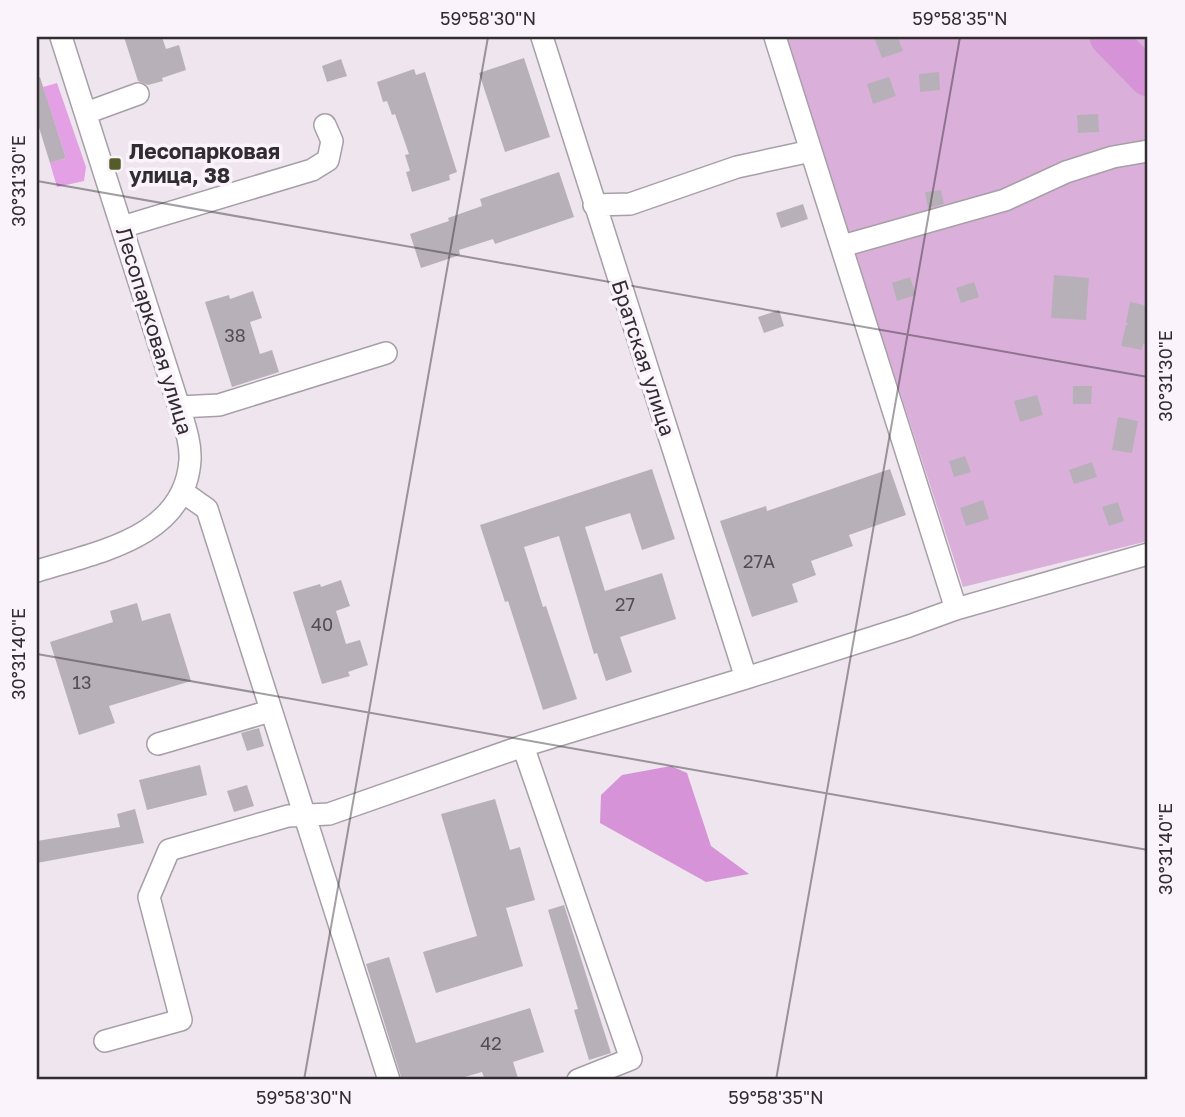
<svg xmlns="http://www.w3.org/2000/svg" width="1185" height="1117" font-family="'Golos Text',sans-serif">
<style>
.green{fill:#dab0da}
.forest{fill:#e3a0e4}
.water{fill:#d693d7}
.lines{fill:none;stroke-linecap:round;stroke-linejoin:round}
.river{stroke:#d693d7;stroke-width:37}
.building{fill:#b8b0b8}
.minor-casing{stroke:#a79fa7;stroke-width:24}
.minor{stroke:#fff;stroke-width:21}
.ticks{fill:none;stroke:#302c30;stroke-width:2;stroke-opacity:0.45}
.poi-dot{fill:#545c2a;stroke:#fbf3fb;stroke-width:2.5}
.labels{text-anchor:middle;stroke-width:7;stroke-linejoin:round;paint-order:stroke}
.number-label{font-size:18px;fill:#524d52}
.poi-label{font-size:21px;font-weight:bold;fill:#302c30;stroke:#fbf3fb;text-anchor:start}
.street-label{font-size:21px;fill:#302c30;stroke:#fbf3fb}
.neatline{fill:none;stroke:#302c30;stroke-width:2.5}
.ticks-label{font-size:18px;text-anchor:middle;fill:#302c30}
</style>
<rect width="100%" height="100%" fill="#eee5ee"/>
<!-- green -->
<path class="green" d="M 785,37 L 1148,37 L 1148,541 L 963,587 Z"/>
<!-- forest -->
<path class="forest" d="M 57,83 L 86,167 L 84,181 L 57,187 L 50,163 L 66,158 L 43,87 Z"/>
<!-- water -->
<path class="water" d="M 671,766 L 687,773 L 711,846 L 749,874 L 706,882 L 600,823 L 601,795 L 622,775 Z"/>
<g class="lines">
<!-- river -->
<path class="river" d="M 1108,37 L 1148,78"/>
</g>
<!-- building -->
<path class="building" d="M 124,37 L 162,37 L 166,49 L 179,45 L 186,70 L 162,78 L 163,81 L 148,85 L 138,81 Z
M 874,37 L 898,37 L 903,51 L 882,58 Z
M 524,58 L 550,137 L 505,152 L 479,73 Z
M 341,59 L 347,76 L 327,82 L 322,66 Z
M 414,69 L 416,75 L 425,72 L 457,172 L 449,175 L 450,180 L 412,192 L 406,172 L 410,171 L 405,155 L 409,154 L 395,114 L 392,115 L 387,101 L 383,102 L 377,82 Z
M 939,72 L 940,90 L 920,92 L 919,74 Z
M 40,77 L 66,158 L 50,163 L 37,121 L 37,78 Z
M 889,77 L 896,96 L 873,104 L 867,84 Z
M 1098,114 L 1099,132 L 1078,133 L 1077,115 Z
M 559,172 L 574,217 L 495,244 L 493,239 L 459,250 L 460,255 L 421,268 L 410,234 L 449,221 L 448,218 L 482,206 L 480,199 Z
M 941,190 L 944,204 L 928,208 L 925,192 Z
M 803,204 L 808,219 L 781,228 L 776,213 Z
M 1054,275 L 1089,278 L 1086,320 L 1051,318 Z
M 910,277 L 916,295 L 897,301 L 892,283 Z
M 974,282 L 979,297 L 961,303 L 956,288 Z
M 253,291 L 262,318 L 250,322 L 260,354 L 272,350 L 279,372 L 232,387 L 205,302 L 229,295 L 230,299 Z
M 1130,302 L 1148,306 L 1148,345 L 1143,344 L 1142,350 L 1121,346 L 1126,325 L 1129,323 L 1126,323 Z
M 779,310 L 784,326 L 764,333 L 758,317 Z
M 1073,386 L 1092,386 L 1091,404 L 1073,404 Z
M 1037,395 L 1043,415 L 1020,422 L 1014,401 Z
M 1118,417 L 1138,421 L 1132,453 L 1112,450 Z
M 965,456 L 971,472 L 954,477 L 949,461 Z
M 1092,462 L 1097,477 L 1074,484 L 1069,470 Z
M 652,469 L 675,539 L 642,550 L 630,513 L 585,527 L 605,591 L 662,573 L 676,619 L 620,637 L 632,672 L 606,681 L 597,653 L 594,654 L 559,536 L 524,547 L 543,607 L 546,606 L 577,699 L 543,710 L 508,601 L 505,602 L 480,525 Z
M 890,469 L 906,515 L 849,535 L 853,546 L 811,561 L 816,575 L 792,584 L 798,602 L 752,617 L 720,521 L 766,506 L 767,511 Z
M 983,500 L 989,519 L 966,526 L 960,508 Z
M 1118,502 L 1124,521 L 1109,526 L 1102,507 Z
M 341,580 L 350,606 L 336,611 L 346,644 L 360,640 L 368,665 L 348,672 L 350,676 L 322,684 L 293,592 L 320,584 L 321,587 Z
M 137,603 L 142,621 L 170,613 L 191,681 L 109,706 L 115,723 L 79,735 L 50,642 L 113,622 L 110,611 Z
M 259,728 L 264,746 L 247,751 L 241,733 Z
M 200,765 L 207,795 L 147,810 L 139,780 Z
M 247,785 L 254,806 L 234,812 L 227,791 Z
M 495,799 L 510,850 L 520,847 L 535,900 L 506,908 L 523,966 L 436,993 L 423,952 L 477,936 L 441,814 Z
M 135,809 L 144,843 L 37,863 L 37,841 L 120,827 L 117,814 Z
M 564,905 L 611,1053 L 589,1060 L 574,1010 L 578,1009 L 548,910 Z
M 389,957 L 416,1043 L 530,1008 L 544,1052 L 513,1062 L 518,1078 L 509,1080 L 485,1080 L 482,1072 L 454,1080 L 402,1080 L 366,964 Z"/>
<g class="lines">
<!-- minor casing -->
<g class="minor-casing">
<path id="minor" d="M 542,37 L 746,678
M 775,37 L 956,609
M 86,113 L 138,94
M 594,205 L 630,204 L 737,167 L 811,151
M 122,227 L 312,170 L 328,160 L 332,141 L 325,125
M 842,246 L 1005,200 L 1066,172 L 1113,157 L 1148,151
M 179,407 L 219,405 L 386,353
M 183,492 L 207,509 L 389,1080
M 37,571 C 97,552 185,538 190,460 C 191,442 184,424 179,407 L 61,37
M 158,744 L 270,711
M 523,746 L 631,1059 L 578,1080
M 105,1041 L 181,1020 L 149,897 L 169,850 L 288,816 L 329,814 L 523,746 L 746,678 L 909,626 L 956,609 L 1148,554"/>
</g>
<!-- minor -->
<use href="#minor" class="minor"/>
</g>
<!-- ticks -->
<path class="ticks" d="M 37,181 L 1148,377M 37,654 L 1148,850M 304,1080 L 488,37M 776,1080 L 960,37"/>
<!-- markers -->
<rect class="poi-dot" x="108" y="157" width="14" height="14" rx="3.5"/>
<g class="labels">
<!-- number labels -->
<g class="number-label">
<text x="235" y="342">38</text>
<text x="759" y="568">27А</text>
<text x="625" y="611">27</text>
<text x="322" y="631">40</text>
<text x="82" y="689">13</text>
<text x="491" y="1050">42</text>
</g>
<!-- poi labels -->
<g class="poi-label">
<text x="129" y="159">Лесопарковая<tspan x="129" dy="24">улица, 38</tspan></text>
</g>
<!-- street labels -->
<g class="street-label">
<text transform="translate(154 331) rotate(73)" y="7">Лесопарковая улица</text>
<text transform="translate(643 358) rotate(72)" y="7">Братская улица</text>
</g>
</g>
<!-- border -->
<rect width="1185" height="1117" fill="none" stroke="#fbf3fb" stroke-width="77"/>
<rect x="38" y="38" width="1108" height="1040" class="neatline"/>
<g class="ticks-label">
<text x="488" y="25">59°58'30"N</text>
<text x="960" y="25">59°58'35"N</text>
<text transform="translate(19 181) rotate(-90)" y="6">30°31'30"E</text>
<text transform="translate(1166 376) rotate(-90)" y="6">30°31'30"E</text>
<text transform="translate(19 654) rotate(-90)" y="6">30°31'40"E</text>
<text transform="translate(1166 849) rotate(-90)" y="6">30°31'40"E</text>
<text x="304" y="1104">59°58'30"N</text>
<text x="776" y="1104">59°58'35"N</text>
</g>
</svg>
